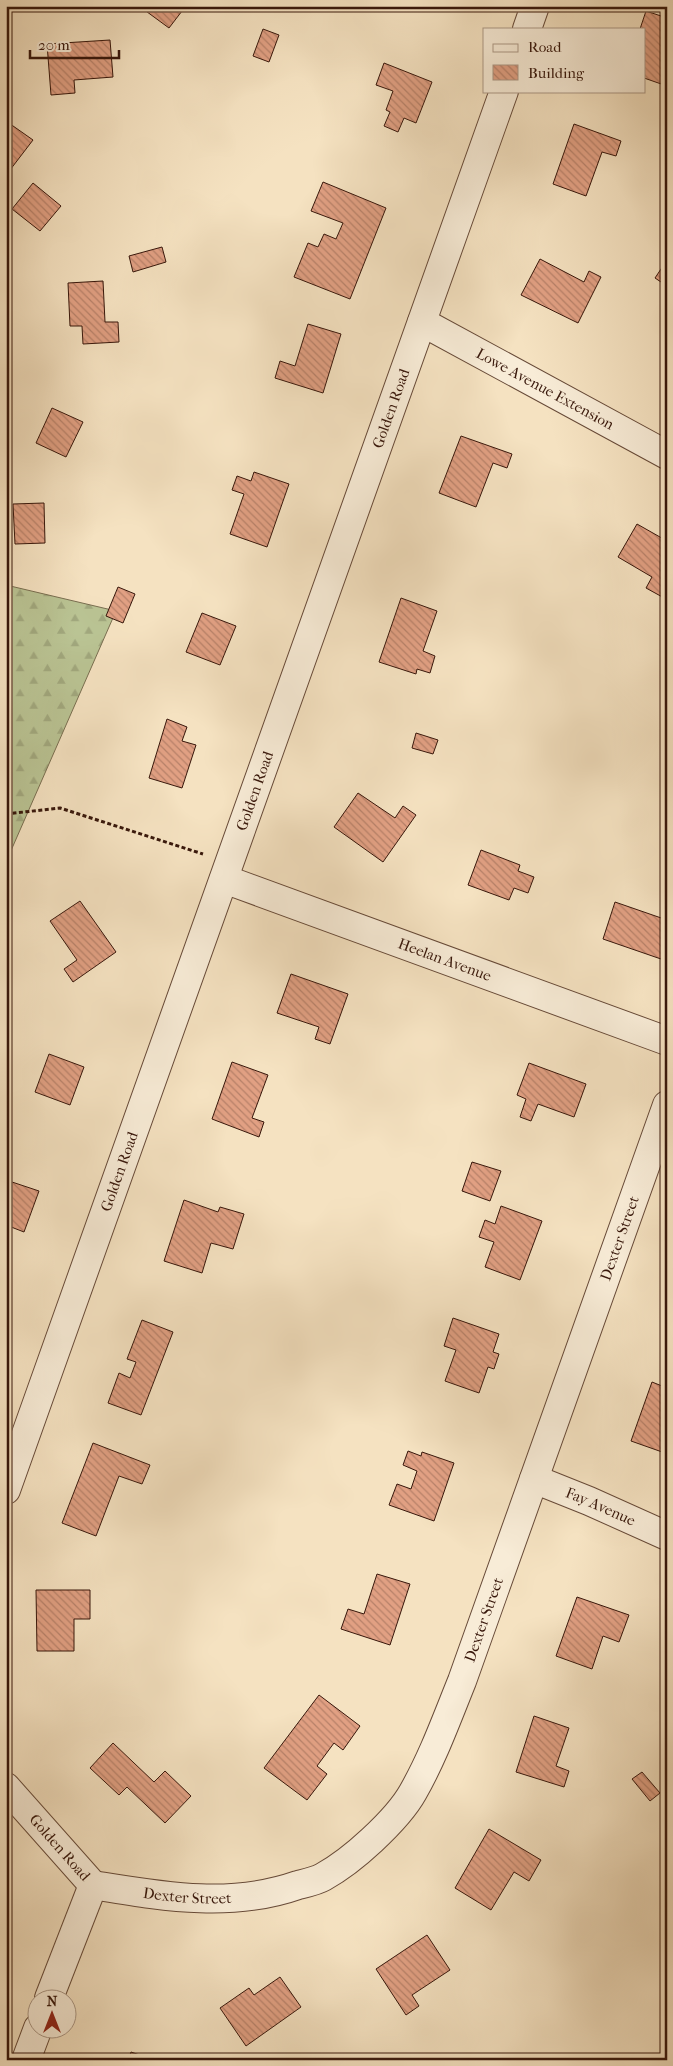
<svg xmlns="http://www.w3.org/2000/svg" width="673" height="2066" font-family="'IM FELL French Canon',serif">
<style>
.forest{fill:url(#forest-firs);stroke:#796e50}
.building{fill:url(#building-back-hatch);stroke:#38170b}
.lines{fill:none;stroke-linecap:round;stroke-linejoin:round}
.minor-casing{stroke:#674a38;stroke-width:30}
.path{stroke:#38170b;stroke-width:3;stroke-dasharray:4 2.5;stroke-linecap:butt}
.minor{stroke:#f8ecd7;stroke-width:28}
.labels{text-anchor:middle;stroke-width:5;stroke-linejoin:round;paint-order:stroke}
.street-label{font-size:15px;fill:#38170b;stroke:#f8ecd7}
</style>
<defs>
<pattern id="forest-firs" width="22" height="20" patternUnits="userSpaceOnUse" patternTransform="scale(1.25)"><rect width="22" height="20" fill="#bac494"/><path d="M5 1l3.5 6h-7zM16 11l3.5 6h-7z" fill="#a1a87e"/></pattern>
<pattern id="building-back-hatch" width="6" height="6" patternUnits="userSpaceOnUse" patternTransform="scale(1.25)"><rect width="6" height="6" fill="#e1a083"/><path d="M-1 5l2 2M0 0l6 6M5-1l2 2" fill="none" stroke="#b78169"/></pattern>
</defs>
<rect width="100%" height="100%" fill="#f5e2c1"/>
<filter id="stains"><feTurbulence type="fractalNoise" baseFrequency=".004" numOctaves="4"/><feColorMatrix values="0 0 0 0 .2 0 0 0 0 .09 0 0 0 0 .02 0 0 0 .5 -.17"/></filter>
<radialGradient id="worn" r=".72"><stop offset=".6" stop-color="#630" stop-opacity="0"/><stop offset="1" stop-color="#630" stop-opacity=".3"/></radialGradient>
<!-- forest -->
<path class="forest" d="M 6,585 L 116,611 L 6,862 Z"/>
<!-- building -->
<path class="building" d="M 139,6 L 176,6 L 182,11 L 169,28 Z
M 646,11 L 667,18 L 667,86 L 644,78 L 644,29 L 640,29 Z
M 263,29 L 279,35 L 269,62 L 253,56 Z
M 110,40 L 113,77 L 74,80 L 75,93 L 51,95 L 47,44 Z
M 384,63 L 432,82 L 416,123 L 404,118 L 398,132 L 384,126 L 390,112 L 386,110 L 393,91 L 376,85 Z
M 6,121 L 33,140 L 10,170 L 6,168 Z
M 574,124 L 621,141 L 616,156 L 602,152 L 586,196 L 553,184 Z
M 323,182 L 386,208 L 350,299 L 294,277 L 308,243 L 318,247 L 324,234 L 336,239 L 343,223 L 311,211 Z
M 33,183 L 61,206 L 40,231 L 12,209 Z
M 162,247 L 166,262 L 133,272 L 129,256 Z
M 540,259 L 584,282 L 589,271 L 601,277 L 578,323 L 521,295 Z
M 665,263 L 667,264 L 667,286 L 655,278 Z
M 103,281 L 105,322 L 118,322 L 119,342 L 83,344 L 82,326 L 70,326 L 68,283 Z
M 308,324 L 341,334 L 323,393 L 275,378 L 280,361 L 295,366 Z
M 52,408 L 83,422 L 66,457 L 36,443 Z
M 461,436 L 512,454 L 507,468 L 493,463 L 476,507 L 439,493 Z
M 254,472 L 289,484 L 267,547 L 230,534 L 244,494 L 232,490 L 237,476 L 251,481 Z
M 44,503 L 45,543 L 15,544 L 13,504 Z
M 637,524 L 667,541 L 666,599 L 646,588 L 652,577 L 618,557 Z
M 118,587 L 135,594 L 123,623 L 106,616 Z
M 401,598 L 437,611 L 423,651 L 435,656 L 430,673 L 417,669 L 416,674 L 379,662 Z
M 202,613 L 236,626 L 220,665 L 186,652 Z
M 167,719 L 187,727 L 182,741 L 196,745 L 182,788 L 149,778 Z
M 416,733 L 438,740 L 433,754 L 412,748 Z
M 358,793 L 395,818 L 403,806 L 416,815 L 383,862 L 334,827 Z
M 481,850 L 520,865 L 518,871 L 534,877 L 528,893 L 514,888 L 509,900 L 468,885 Z
M 80,901 L 116,952 L 73,982 L 64,969 L 77,960 L 50,921 Z
M 615,902 L 667,920 L 667,941 L 661,959 L 603,939 Z
M 291,974 L 348,994 L 330,1044 L 315,1039 L 319,1027 L 277,1013 Z
M 49,1054 L 84,1067 L 70,1105 L 35,1092 Z
M 232,1062 L 268,1075 L 252,1118 L 264,1122 L 259,1137 L 212,1119 Z
M 529,1063 L 586,1084 L 574,1117 L 538,1104 L 531,1121 L 520,1117 L 526,1099 L 517,1095 Z
M 472,1162 L 501,1171 L 490,1201 L 462,1191 Z
M 6,1180 L 39,1191 L 24,1232 L 6,1225 Z
M 184,1200 L 218,1212 L 220,1207 L 244,1214 L 233,1249 L 211,1243 L 202,1273 L 164,1261 Z
M 501,1206 L 542,1221 L 520,1280 L 485,1267 L 494,1242 L 479,1237 L 485,1220 L 495,1224 Z
M 453,1318 L 499,1334 L 493,1352 L 499,1354 L 494,1369 L 488,1367 L 479,1393 L 445,1381 L 456,1350 L 444,1346 Z
M 142,1320 L 173,1332 L 141,1415 L 108,1403 L 119,1373 L 130,1378 L 136,1362 L 127,1359 Z
M 652,1382 L 667,1388 L 665,1453 L 631,1441 Z
M 93,1443 L 150,1465 L 142,1484 L 119,1476 L 96,1536 L 62,1523 Z
M 408,1451 L 421,1456 L 422,1452 L 454,1463 L 434,1521 L 389,1505 L 397,1484 L 411,1489 L 417,1471 L 403,1465 Z
M 377,1574 L 410,1584 L 390,1645 L 341,1629 L 348,1609 L 364,1614 Z
M 36,1590 L 90,1590 L 90,1619 L 74,1619 L 74,1651 L 37,1651 Z
M 577,1597 L 629,1615 L 619,1642 L 603,1636 L 592,1669 L 556,1656 Z
M 319,1695 L 360,1726 L 343,1750 L 334,1743 L 317,1766 L 327,1774 L 307,1800 L 264,1768 Z
M 534,1716 L 569,1728 L 556,1766 L 569,1771 L 564,1787 L 516,1772 Z
M 113,1743 L 154,1782 L 165,1771 L 191,1796 L 165,1823 L 127,1787 L 119,1795 L 90,1768 Z
M 642,1772 L 660,1793 L 650,1801 L 632,1779 Z
M 489,1829 L 541,1860 L 529,1881 L 514,1872 L 491,1910 L 455,1888 Z
M 427,1935 L 450,1970 L 412,1995 L 419,2006 L 406,2015 L 376,1969 Z
M 280,1977 L 301,2007 L 246,2046 L 220,2008 L 249,1988 L 254,1995 Z
M 131,2052 L 154,2060 L 128,2060 Z"/>
<g class="lines">
<!-- minor casing -->
<g class="minor-casing">
<g id="minor">
<path d="M 527,29 L 535,6"/>
<path id="s1" d="M 422,322 L 667,455"/>
<path id="s2" d="M 224,879 L 667,1041"/>
<path id="s3" d="M 534,1479 L 589,1501 L 667,1536"/>
<path id="s4" d="M 6,1490 L 504,91"/>
<path id="s5" d="M 6,1787 L 93,1885"/>
<path id="s6" d="M 93,1885 C 161,1896 230,1909 298,1885 C 306,1883 316,1881 323,1877 C 341,1867 357,1854 372,1840 C 387,1826 403,1810 413,1792 C 433,1757 447,1718 462,1681 L 667,1105"/>
<path d="M 49,1998 L 93,1885"/>
<path d="M 26,2060 L 38,2028"/>
</g>
</g>
<!-- path -->
<path class="path" d="M 6,814 L 60,808 L 203,854"/>
<!-- minor -->
<use href="#minor" class="minor"/>
</g>
<g class="labels">
<!-- street labels -->
<g class="street-label">
<text dy="5" stroke="none"><textPath href="#s1" startOffset="140">Lowe Avenue Extension</textPath></text>
<text dy="5" stroke="none"><textPath href="#s4" startOffset="1148">Golden Road</textPath></text>
<text dy="5" stroke="none"><textPath href="#s4" startOffset="742">Golden Road</textPath></text>
<text dy="5" stroke="none"><textPath href="#s2" startOffset="235">Heelan Avenue</textPath></text>
<text dy="5" stroke="none"><textPath href="#s4" startOffset="338">Golden Road</textPath></text>
<text dy="5" stroke="none"><textPath href="#s6" startOffset="950">Dexter Street</textPath></text>
<text dy="5" stroke="none"><textPath href="#s3" startOffset="72">Fay Avenue</textPath></text>
<text dy="5" stroke="none"><textPath href="#s6" startOffset="545">Dexter Street</textPath></text>
<text dy="5" stroke="none"><textPath href="#s5" startOffset="81">Golden Road</textPath></text>
<text dy="5" stroke="none"><textPath href="#s6" startOffset="95">Dexter Street</textPath></text>
</g>
</g>
<!-- margin -->
<rect width="673" height="2066" fill="none" stroke="#f5e2c1" stroke-width="25"/>
<rect x="8" y="8" width="658" height="2051" fill="none" stroke="#38170b" stroke-width="2.5"/>
<rect x="12" y="12" width="648" height="2041" fill="none" stroke="#38170b"/>
<!-- legend -->
<rect x="483" y="28" width="162" height="65" fill="#f8ecd7" stroke="#ab9785"/>
<rect x="493" y="44" width="25" height="8" fill="#f8ecd7" stroke="#ab9785"/>
<text x="528" y="52" font-size="15" fill="#38170b">Road</text>
<rect x="493" y="65" width="25" height="15" fill="url(#building-back-hatch)" stroke="#ab9785"/>
<text x="528" y="78" font-size="15" fill="#38170b">Building</text>
<!-- north arrow -->
<g transform="translate(52 2014)"><circle r="24" fill="#f8ecd7" stroke="#ab9785"/>
<path d="M0-4L9 19L0 12L-9 19Z" fill="#8f2418"/>
<text y="-8" font-size="14" font-weight="bold" text-anchor="middle" fill="#38170b">N</text>
</g>
<!-- scale -->
<path d="M30 50v8h89v-8" fill="none" stroke="#38170b" stroke-width="2.5"/>
<text x="38" y="50" font-size="15" fill="#38170b" stroke="#f8ecd7" stroke-width="4" paint-order="stroke">20 m</text>
<rect width="100%" height="100%" filter="url(#stains)"/>
<rect width="100%" height="100%" fill="url(#worn)"/>
</svg>
